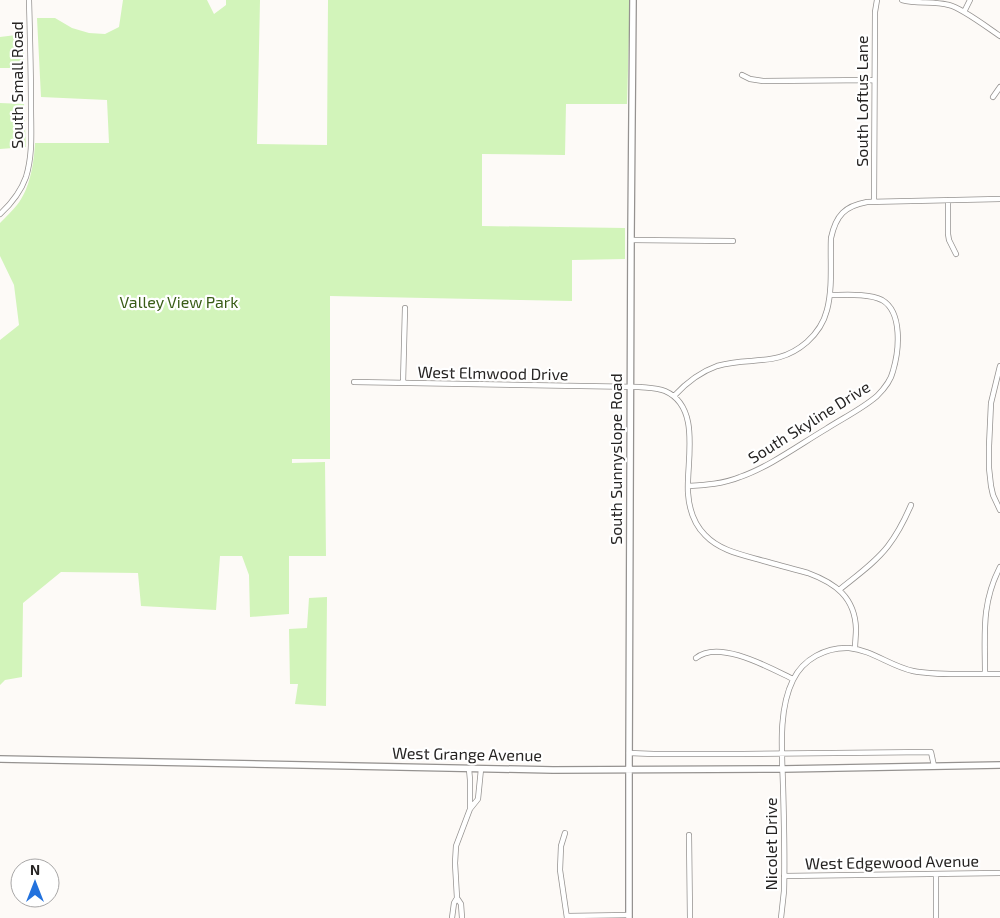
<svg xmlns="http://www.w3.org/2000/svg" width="1000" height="918" font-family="'Exo 2',sans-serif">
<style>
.green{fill:#d2f4ba}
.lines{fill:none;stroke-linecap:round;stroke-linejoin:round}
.minor-casing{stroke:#959290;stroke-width:6}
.tertiary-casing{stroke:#959290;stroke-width:8}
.minor{stroke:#fff;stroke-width:4.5}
.tertiary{stroke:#fff;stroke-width:5.5}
.labels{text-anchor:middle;stroke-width:4.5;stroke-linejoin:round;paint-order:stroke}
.street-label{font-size:16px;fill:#262423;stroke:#fff}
.park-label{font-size:16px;fill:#395c17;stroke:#fff}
</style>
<rect width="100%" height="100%" fill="#fdfaf7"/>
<!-- green -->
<path class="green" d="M 123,0 L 207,0 L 214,14 L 226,5 L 226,0 L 260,0 L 257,144 L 327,145 L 328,0 L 630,0 L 627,104 L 566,104 L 565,155 L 482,154 L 482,226 L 625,228 L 625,259 L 572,260 L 572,301 L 330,296 L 330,459 L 292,459 L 292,463 L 325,462 L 326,556 L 289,556 L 289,614 L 250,617 L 249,575 L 242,556 L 220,556 L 216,610 L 141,606 L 138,573 L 61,572 L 23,603 L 22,677 L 5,680 L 0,685 L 0,340 L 19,325 L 14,285 L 0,256 L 0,223 C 6,217 12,211 17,205 C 30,189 34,163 35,143 L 109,143 L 107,100 L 41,97 L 37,18 L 55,18 L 72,28 L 89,33 L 105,34 L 119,27 Z
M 24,34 L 24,68 L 0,68 L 0,37 Z
M 0,103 L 24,104 L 26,147 L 0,149 Z
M 327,597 L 326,706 L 295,704 L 298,684 L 290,684 L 289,629 L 307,628 L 309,598 Z"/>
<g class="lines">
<!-- minor casing -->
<g class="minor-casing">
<path id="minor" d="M 902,0 C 917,4 934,1 949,5 C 962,8 988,28 1000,36
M 964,12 L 970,0
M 742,75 L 750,79 L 763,81 L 874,80
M 993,97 L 1000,87
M 948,200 L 948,234 L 949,240 L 956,254
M 874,202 L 875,12 L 877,0
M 0,214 C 11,204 21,191 26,177 C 33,154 31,131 31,108 C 31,72 30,36 29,0
M 631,240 L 733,241
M 1000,366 L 991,403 L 989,446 L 989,468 L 991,486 L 993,495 L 1000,510
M 354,382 L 639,387 C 648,388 657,388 665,391 C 702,407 686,462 688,493 C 689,508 694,524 705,535 C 720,551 743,555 764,561 C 778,565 793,569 808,573 C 835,583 855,597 856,629 C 856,636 855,642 855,649
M 403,383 L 405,308
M 674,396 C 686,383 700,372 717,366 C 751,356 777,368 807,342 C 817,333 824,322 827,310 C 833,287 830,261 831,238 C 836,215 845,206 867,202 L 1000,199
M 688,486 C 705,485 723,484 740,477 C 769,467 799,445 826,429 C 843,418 862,409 877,396 C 884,389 891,380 893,371 C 899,351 903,312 882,300 C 869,293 844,295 830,295
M 839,590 C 856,576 875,563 888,546 C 898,533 905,519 911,505
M 696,658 C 719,639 770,668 793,679
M 985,674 C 985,634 981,604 1000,567
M 629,753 L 654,754 L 743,754 L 931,752 L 934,766
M 469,769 L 470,780 L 470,809
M 565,833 L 561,846 L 560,870 L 567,918
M 689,835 L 690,918
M 936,874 L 936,918
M 784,876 L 1000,873
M 457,898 L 461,904 L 462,918
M 567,916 L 629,915
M 452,918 L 454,903 L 457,898 L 455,863 L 456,846 L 470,809 L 478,799 L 481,769
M 781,918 L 784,891 C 785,856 784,820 783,785 C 782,752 778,710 793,680 C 803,659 826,647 849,648 C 872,650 890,666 913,671 C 928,674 943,674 958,674 C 972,674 986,674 1000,674"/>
</g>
<!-- tertiary casing -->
<g class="tertiary-casing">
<path id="tertiary" d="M 0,759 L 553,770 L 783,769 L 1000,765
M 629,918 L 629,769 L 631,234 L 633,0"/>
</g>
<!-- minor -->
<use href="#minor" class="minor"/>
<!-- tertiary -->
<use href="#tertiary" class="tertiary"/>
</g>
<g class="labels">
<!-- street labels -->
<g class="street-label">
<text transform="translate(17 85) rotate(-90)" y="6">South Small Road</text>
<text transform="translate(862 101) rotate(-90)" y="6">South Loftus Lane</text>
<text transform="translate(493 373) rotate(1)" y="6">West Elmwood Drive</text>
<text transform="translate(809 422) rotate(-32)" y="6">South Skyline Drive</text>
<text transform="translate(616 459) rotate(-90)" y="6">South Sunnyslope Road</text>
<text transform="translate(467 754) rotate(1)" y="6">West Grange Avenue</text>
<text transform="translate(771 844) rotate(-90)" y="6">Nicolet Drive</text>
<text transform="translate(892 862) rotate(-1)" y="6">West Edgewood Avenue</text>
</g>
<!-- park labels -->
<g class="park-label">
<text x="179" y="308">Valley View Park</text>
</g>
</g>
<!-- north arrow -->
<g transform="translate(35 883)"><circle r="24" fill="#ffffff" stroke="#a8a7a7"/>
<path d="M0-4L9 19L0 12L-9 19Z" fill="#2372dd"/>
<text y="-8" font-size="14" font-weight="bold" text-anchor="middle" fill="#262423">N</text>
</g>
</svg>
